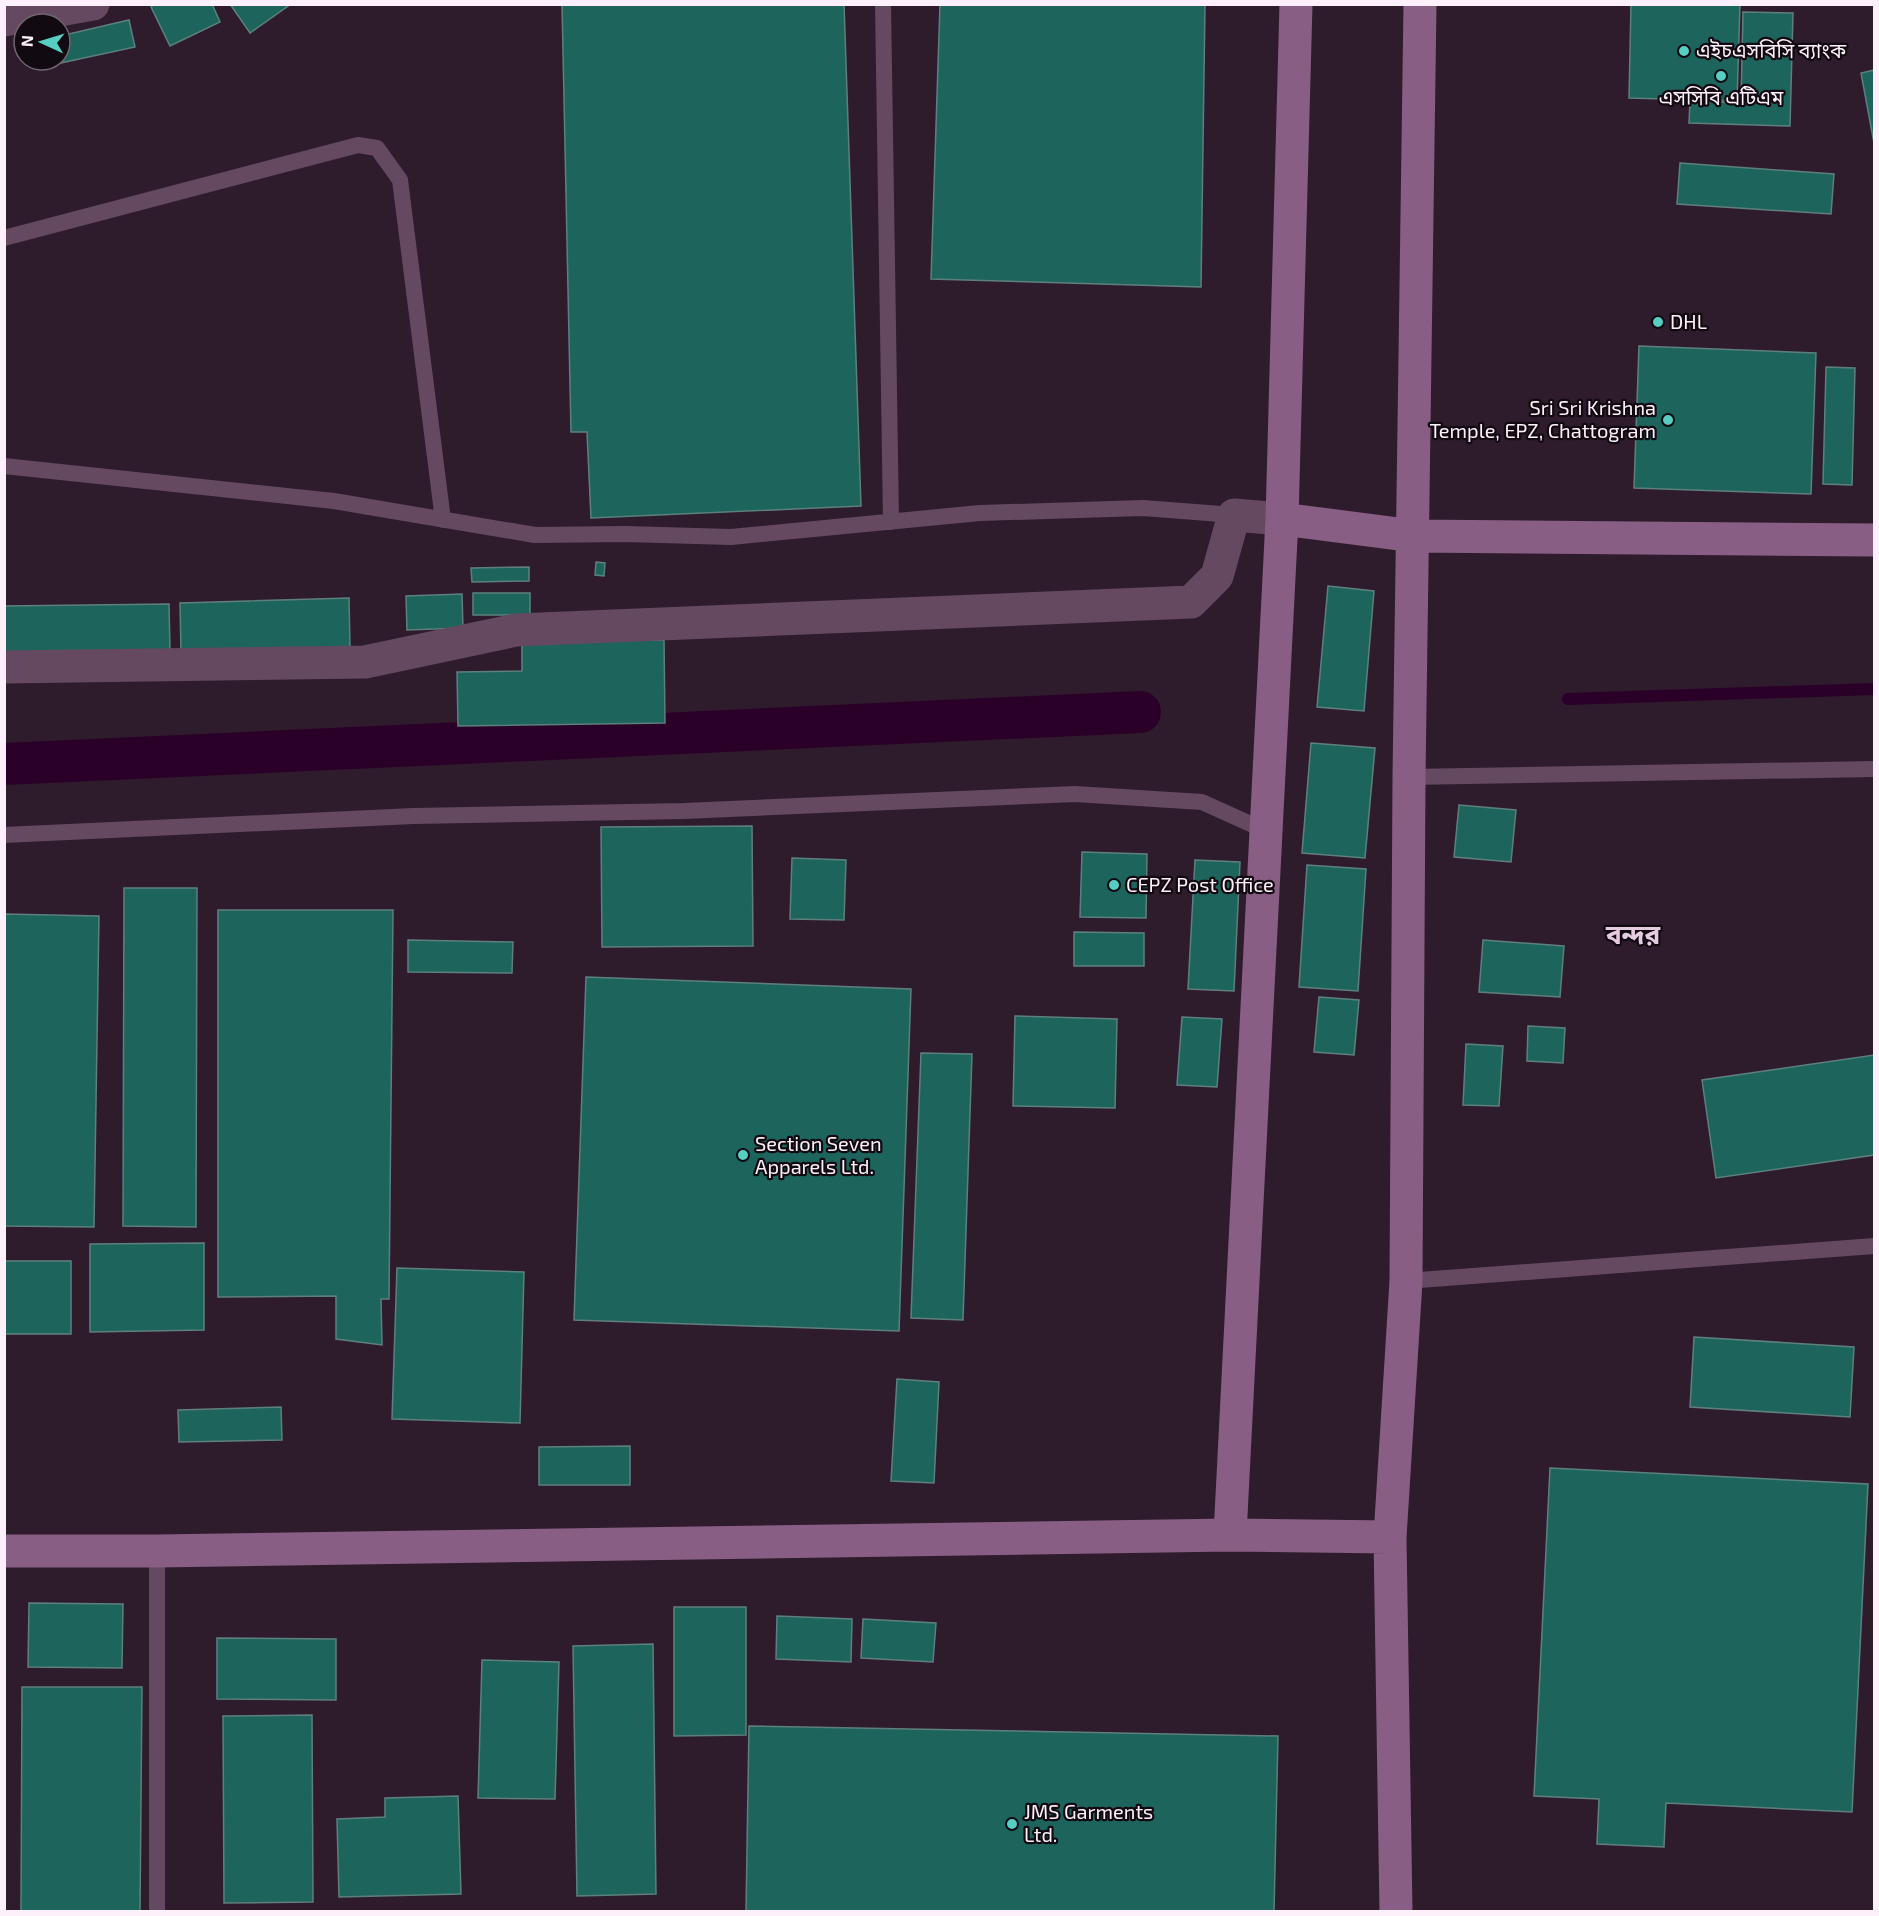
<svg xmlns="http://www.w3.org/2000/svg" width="1879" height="1916" font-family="'Exo 2','Noto Sans Bengali',sans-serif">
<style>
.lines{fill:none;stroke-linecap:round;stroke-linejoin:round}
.stream{stroke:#2a0028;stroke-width:12}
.canal{stroke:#2a0028;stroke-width:42}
.building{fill:#1d645d;stroke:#5e807c;stroke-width:1.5}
.lane{stroke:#654961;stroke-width:16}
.street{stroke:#654961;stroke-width:33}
.secondary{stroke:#895e84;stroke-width:33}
.poi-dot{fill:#57cec2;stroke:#120a11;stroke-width:2}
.labels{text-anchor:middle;stroke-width:4.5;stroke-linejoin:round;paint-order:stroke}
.poi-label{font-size:20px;fill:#fdf0fb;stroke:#120a11;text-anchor:start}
.district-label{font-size:26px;font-weight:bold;fill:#e4cbe0;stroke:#120a11}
</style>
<rect width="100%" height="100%" fill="#2e1c2c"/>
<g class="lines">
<!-- stream -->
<path class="stream" d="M 1568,699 L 1874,689"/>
<!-- canal -->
<path class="canal" d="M 4,764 L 1140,712"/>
</g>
<!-- building -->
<path class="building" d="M 155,4 L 212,4 L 220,22 L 170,46 L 151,7 Z
M 230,4 L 291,4 L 250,33 Z
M 562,4 L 844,4 L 861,506 L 591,518 L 587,432 L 571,432 Z
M 940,4 L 1205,4 L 1201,287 L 931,279 Z
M 1631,4 L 1740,4 L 1737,101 L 1629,98 Z
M 1743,12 L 1793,13 L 1790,126 L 1689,123 L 1690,101 L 1741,103 Z
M 129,20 L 135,47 L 42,67 L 41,60 L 60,60 L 60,36 Z
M 1874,70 L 1874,143 L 1861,73 Z
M 1680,163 L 1834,174 L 1831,214 L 1677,204 Z
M 1639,346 L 1816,353 L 1811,494 L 1634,488 Z
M 1826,367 L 1855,368 L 1852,485 L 1823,484 Z
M 596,562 L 605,563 L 604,576 L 595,575 Z
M 529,567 L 529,581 L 472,582 L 471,568 Z
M 1328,586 L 1374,591 L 1364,711 L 1317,707 Z
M 473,593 L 530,593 L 530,615 L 473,615 Z
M 462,594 L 463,628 L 407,630 L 406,596 Z
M 349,598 L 350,647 L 181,652 L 180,603 Z
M 169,604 L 170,651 L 4,653 L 4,606 Z
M 664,640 L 665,723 L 458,726 L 457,672 L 522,671 L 522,642 Z
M 1311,743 L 1375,748 L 1365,858 L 1302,853 Z
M 1459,805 L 1516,810 L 1511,862 L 1454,857 Z
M 752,826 L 753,946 L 602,947 L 601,827 Z
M 1082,852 L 1147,854 L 1146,918 L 1080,917 Z
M 792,858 L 846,860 L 844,920 L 790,919 Z
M 1195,860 L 1240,862 L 1234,991 L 1188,989 Z
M 1307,865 L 1366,869 L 1358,991 L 1299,987 Z
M 124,888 L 197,888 L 196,1227 L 123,1226 Z
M 218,910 L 393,910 L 389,1299 L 381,1299 L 382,1345 L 336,1339 L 336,1296 L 218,1297 Z
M 4,914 L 99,916 L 94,1227 L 4,1226 Z
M 1074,932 L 1144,933 L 1144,966 L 1074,966 Z
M 408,940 L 513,942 L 512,973 L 408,972 Z
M 1483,940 L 1564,946 L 1560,997 L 1479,992 Z
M 586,977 L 911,989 L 899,1331 L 574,1320 Z
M 1319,997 L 1359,1000 L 1354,1055 L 1314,1052 Z
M 1015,1016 L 1117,1019 L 1115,1108 L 1013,1106 Z
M 1182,1017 L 1222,1019 L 1217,1087 L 1177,1085 Z
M 1528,1026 L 1565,1028 L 1563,1063 L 1527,1061 Z
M 1466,1044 L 1503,1046 L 1499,1106 L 1463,1105 Z
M 921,1053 L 972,1054 L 963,1320 L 911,1318 Z
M 1874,1055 L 1874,1155 L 1716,1178 L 1702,1080 Z
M 204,1243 L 204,1330 L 90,1332 L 90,1244 Z
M 4,1261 L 71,1261 L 71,1334 L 4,1334 Z
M 397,1268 L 524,1272 L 520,1423 L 392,1419 Z
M 1694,1337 L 1854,1347 L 1850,1417 L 1690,1407 Z
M 897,1379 L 939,1382 L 934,1483 L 891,1481 Z
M 281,1407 L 282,1440 L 179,1442 L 178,1410 Z
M 630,1446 L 630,1485 L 539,1485 L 539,1447 Z
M 1550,1468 L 1868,1484 L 1852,1812 L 1666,1803 L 1664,1847 L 1597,1844 L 1599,1799 L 1534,1796 Z
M 29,1603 L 123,1604 L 122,1668 L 28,1667 Z
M 674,1607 L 746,1607 L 746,1735 L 674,1736 Z
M 777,1616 L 852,1619 L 851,1662 L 776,1659 Z
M 863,1619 L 936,1623 L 933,1662 L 861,1658 Z
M 217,1638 L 336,1639 L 336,1700 L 217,1699 Z
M 653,1644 L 656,1894 L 577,1896 L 573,1646 Z
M 482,1660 L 559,1662 L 555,1799 L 478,1798 Z
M 22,1687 L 142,1687 L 140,1912 L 21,1912 Z
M 312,1715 L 313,1902 L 224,1903 L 223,1716 Z
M 749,1726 L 1278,1736 L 1274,1912 L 746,1912 Z
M 458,1796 L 461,1894 L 339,1897 L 337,1819 L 385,1817 L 385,1798 Z"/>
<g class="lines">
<!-- lane -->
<path class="lane" d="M 883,4 L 891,522
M 4,238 L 358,145 L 377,148 L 400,180 L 443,520
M 4,466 L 334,501 L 535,535 L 626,534 L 731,537 L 980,513 L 1143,508 L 1234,515
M 1409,777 L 1874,769
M 4,835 L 413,816 L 684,811 L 1075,794 L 1202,802 L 1266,831
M 1406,1281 L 1874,1246
M 157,1551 L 157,1912"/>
<!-- street -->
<path class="street" d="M 4,20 L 93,4
M 4,667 L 365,662 L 516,630 L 1191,602 L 1217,576 L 1234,515 L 1282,519"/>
<!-- secondary -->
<path class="secondary" d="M 1282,519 L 1414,536 L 1874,540
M 1230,1535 L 1282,519 L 1296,4
M 4,1551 L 157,1551 L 1230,1535 L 1390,1537
M 1396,1912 L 1390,1537 L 1406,1281 L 1409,777 L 1420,4"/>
</g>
<!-- markers -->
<g class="poi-dot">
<circle cx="1684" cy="51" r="6"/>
<circle cx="1721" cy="76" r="6"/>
<circle cx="1658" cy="322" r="6"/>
<circle cx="1668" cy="420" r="6"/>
<circle cx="1114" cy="885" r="6"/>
<circle cx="743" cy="1155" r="6"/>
<circle cx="1012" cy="1824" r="6"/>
</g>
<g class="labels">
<!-- poi labels -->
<g class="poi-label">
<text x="1696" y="58">এইচএসবিসি ব্যাংক</text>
<text x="1721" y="105" text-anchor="middle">এসসিবি এটিএম</text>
<text x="1670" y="329">DHL</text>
<text x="1656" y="415" text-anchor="end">Sri Sri Krishna<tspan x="1656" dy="23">Temple, EPZ, Chattogram</tspan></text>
<text x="1126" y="892">CEPZ Post Office</text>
<text x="755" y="1151">Section Seven<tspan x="755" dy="23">Apparels Ltd.</tspan></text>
<text x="1024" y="1819">JMS Garments<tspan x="1024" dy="23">Ltd.</tspan></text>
</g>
<!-- district labels -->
<g class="district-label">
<text x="1633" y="944">বন্দর</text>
</g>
</g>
<!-- border -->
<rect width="1879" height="1916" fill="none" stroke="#fdf0fb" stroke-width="12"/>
<!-- north arrow -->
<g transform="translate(42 42) rotate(274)"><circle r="28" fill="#120a11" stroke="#70666f" stroke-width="1.5"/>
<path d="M0-4.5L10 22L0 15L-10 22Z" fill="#57cec2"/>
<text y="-9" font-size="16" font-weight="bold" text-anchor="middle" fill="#fdf0fb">N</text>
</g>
</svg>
